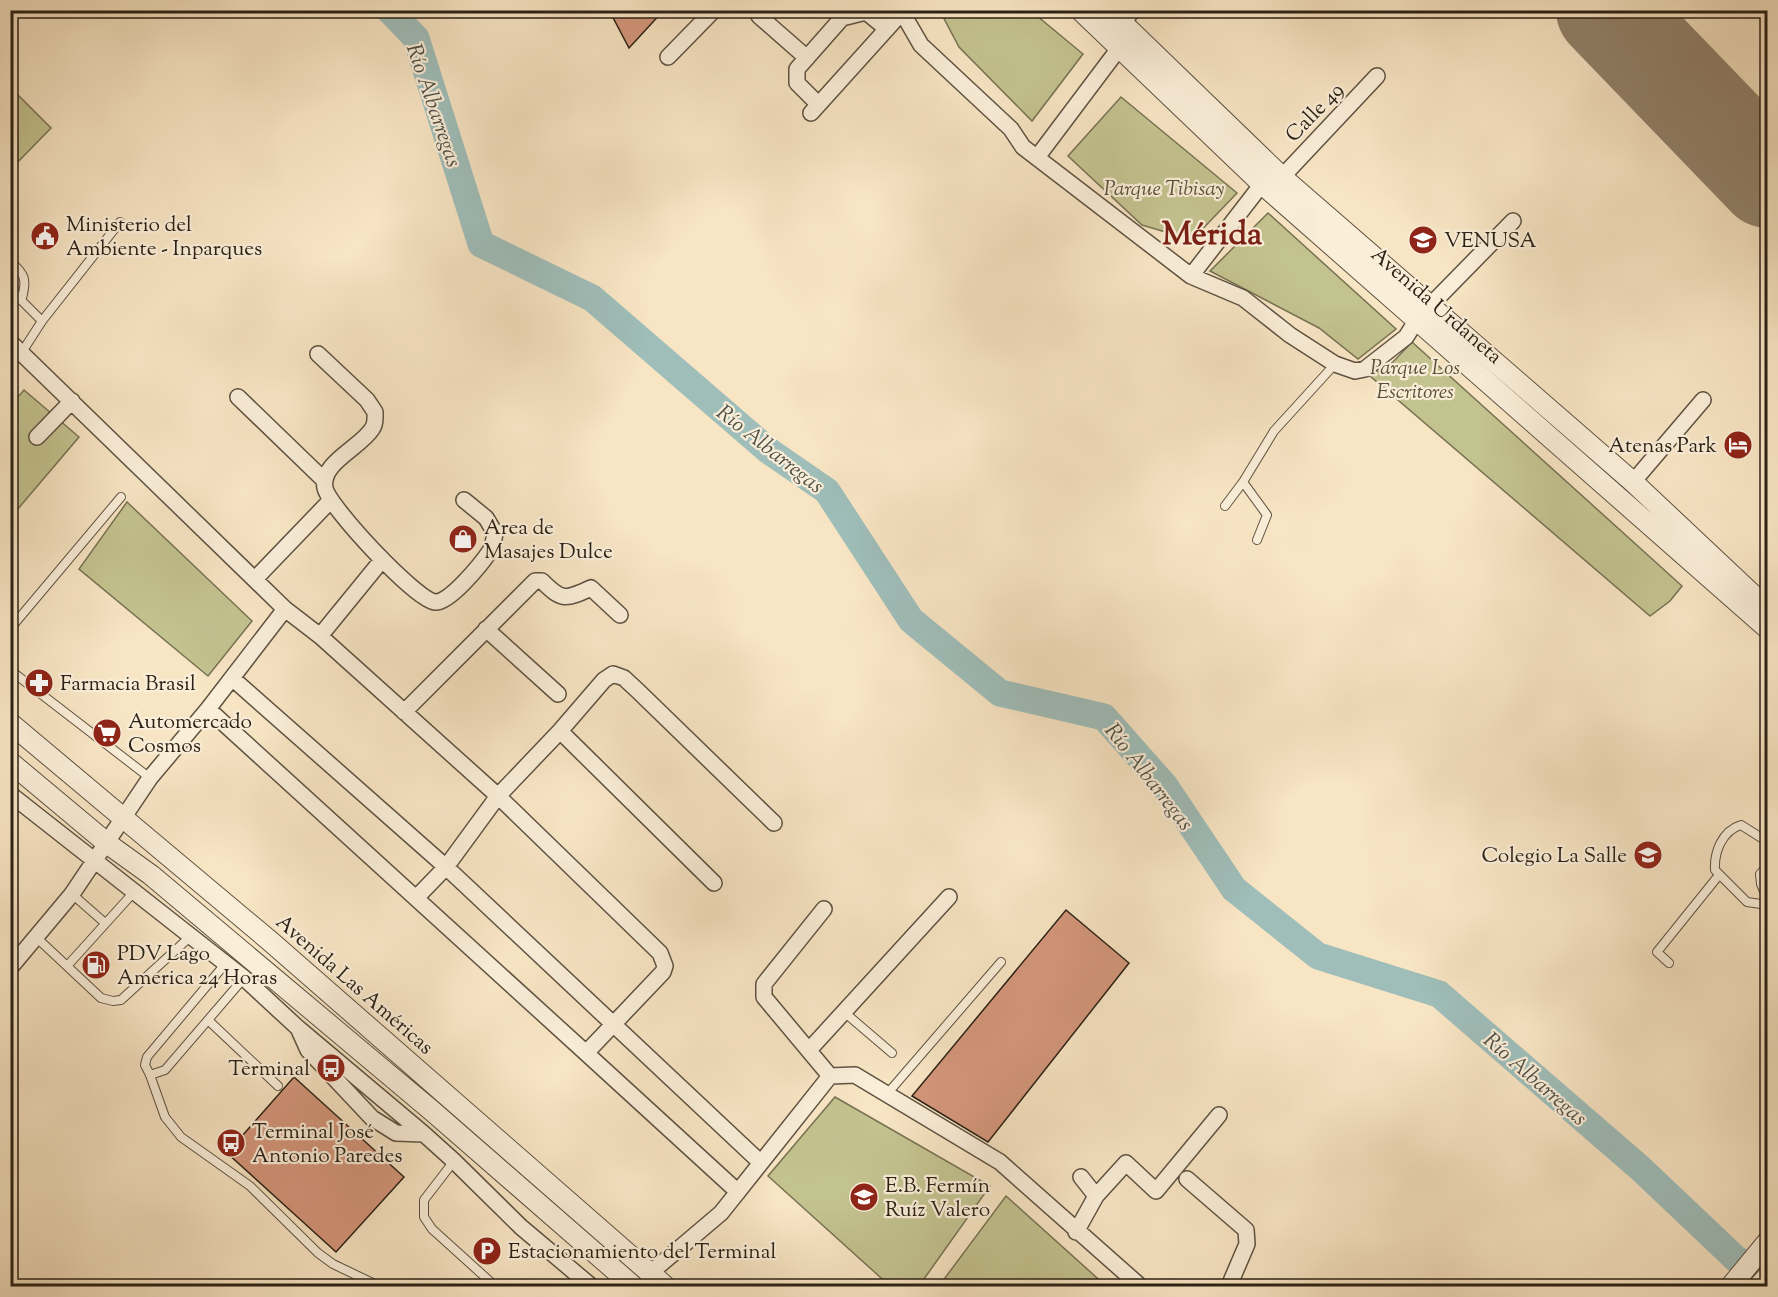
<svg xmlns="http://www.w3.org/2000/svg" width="1778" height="1297" font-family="'Sorts Mill Goudy',serif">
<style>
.green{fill:#c3c390;stroke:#777252;stroke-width:1.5}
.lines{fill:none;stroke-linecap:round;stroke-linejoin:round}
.river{stroke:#9fbeba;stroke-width:27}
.runway{stroke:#92836c;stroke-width:100}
.building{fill:#d4967b;stroke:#2b2115;stroke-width:1.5}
.service-casing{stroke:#5e5241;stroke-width:10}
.minor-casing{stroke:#5e5241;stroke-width:18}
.tertiary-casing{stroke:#5e5241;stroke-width:22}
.service{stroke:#faeed9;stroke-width:8}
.minor{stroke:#faeed9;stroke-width:15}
.tertiary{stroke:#faeed9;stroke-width:20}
.labels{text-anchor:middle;stroke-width:4.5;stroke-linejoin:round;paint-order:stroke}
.street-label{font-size:21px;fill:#2b2115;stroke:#faeed9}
.park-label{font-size:21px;font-style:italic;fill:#59523a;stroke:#faeed9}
.poi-label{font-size:21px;fill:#2b2115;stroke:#faeed9;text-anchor:start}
.water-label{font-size:22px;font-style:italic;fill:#4e5047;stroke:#faeed9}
.town-label{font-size:33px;font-weight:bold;fill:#7a1f14;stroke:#faeed9}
</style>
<rect width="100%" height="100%" fill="#f8e5c4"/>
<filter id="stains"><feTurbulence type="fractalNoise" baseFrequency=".00333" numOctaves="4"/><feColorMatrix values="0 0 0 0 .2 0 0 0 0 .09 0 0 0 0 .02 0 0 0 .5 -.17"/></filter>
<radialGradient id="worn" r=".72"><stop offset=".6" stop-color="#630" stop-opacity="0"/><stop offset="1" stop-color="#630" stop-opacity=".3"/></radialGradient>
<!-- green -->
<path class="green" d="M 940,11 L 1031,11 L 1083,54 L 1032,121 L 959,47 Z
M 10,87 L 51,128 L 11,169 L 10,169 Z
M 1121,97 L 1237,193 L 1192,240 L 1142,225 L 1068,156 Z
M 1268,213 L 1396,329 L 1358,359 L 1319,328 L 1210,271 Z
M 1412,342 L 1682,586 L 1670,601 L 1650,616 L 1370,376 L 1392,363 Z
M 24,390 L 79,437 L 11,517 L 11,405 Z
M 127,502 L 252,621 L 208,676 L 79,569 Z
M 835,1097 L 990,1186 L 919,1286 L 890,1286 L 768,1176 Z
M 1006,1196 L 1106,1286 L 939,1286 Z"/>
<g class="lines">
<!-- river -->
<path class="river" d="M 389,10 L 416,38 L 481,244 L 592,298 L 769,451 L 827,491 L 911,620 L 1000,693 L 1104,717 L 1165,786 L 1234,889 L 1318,956 L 1439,994 L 1640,1168 L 1736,1259 L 1768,1276"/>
<!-- runway -->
<path class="runway" d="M 1606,10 L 1768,178"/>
</g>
<!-- building -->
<path class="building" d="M 609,10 L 664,10 L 629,48 Z
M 1066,910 L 1129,963 L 988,1142 L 912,1096 Z
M 294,1077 L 404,1177 L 336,1252 L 227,1153 Z"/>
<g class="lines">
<!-- service casing -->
<g class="service-casing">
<path id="service" d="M 10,261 C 25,274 27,279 22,298
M 10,289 L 42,321 L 22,352
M 42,321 L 120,222
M 1225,506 L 1243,482
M 1257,540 L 1267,515 L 1243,482 L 1274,431 L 1335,364
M 10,629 L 121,497
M 10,670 L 150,778
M 1768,842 L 1741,825 C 1722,831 1714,852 1715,870 L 1747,902 L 1768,905
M 1768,865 L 1760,874 L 1761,884 L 1768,901
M 72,894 L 105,923
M 37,938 L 101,998 L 113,1001 L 121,1000 L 192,935
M 226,963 L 147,1057 L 145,1065 L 150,1075 L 165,1070 L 244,978
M 1669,963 L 1657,952 L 1719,875
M 68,965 L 134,892
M 844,1012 L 892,1053
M 208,1020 L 278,1086
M 150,1075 L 165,1117 L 181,1137 L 250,1186 L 318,1253 L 333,1264 L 379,1286
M 887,1094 L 1001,962
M 454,1161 L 424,1200 L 424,1217 L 432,1229 L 495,1286"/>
</g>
<!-- minor casing -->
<g class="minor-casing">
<path id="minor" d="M 905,10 L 903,14 L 921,45 L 1011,129 L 1023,147 L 1191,276 L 1243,298 L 1290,335 L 1335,364 L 1355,371 L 1365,369 L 1406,337 L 1418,318 L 1513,221
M 759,16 L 807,58
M 1123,22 L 1133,10
M 668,57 L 714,10
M 818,104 L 797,83 L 797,69 L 842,18 L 866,12 L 887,29
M 811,113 L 894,21
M 1038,156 L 1120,47
M 1282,177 L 1377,76
M 1191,276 L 1262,184
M 10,342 L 285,609 L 320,636 L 498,796 L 660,953 L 665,966 L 663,972 L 586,1053 L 208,709
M 318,354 L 367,400 L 375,412 C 375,417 376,424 372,429 C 360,448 320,463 325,488 C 329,507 415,599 435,602 C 449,604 482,563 490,551 C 493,546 494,539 495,533 L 486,518 L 464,500
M 238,397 L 325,481
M 37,437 L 72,401
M 1633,482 L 1703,400
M 255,579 L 330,501
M 486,629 L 558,694
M 320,636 L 382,560
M 232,678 L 446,867 L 760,1162
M 404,712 L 535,581 L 542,581 C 562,601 565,600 591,588 L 620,615
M 560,731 L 714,883
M 10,794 L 244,978 L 298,1028 L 424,1134
M 416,898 L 446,867 L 498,796 L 560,731 L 604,680 L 613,674 L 624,678 L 638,691 L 774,823
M 824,909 L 764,984 L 764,997 L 830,1076
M 10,968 L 72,894 L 150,778 L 208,709 L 285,609
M 299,1030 L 308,1050 L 372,1118 L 396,1133 L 424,1134 L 454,1161 L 521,1227 L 591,1286
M 810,1049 L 949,897
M 586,1053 L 738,1192
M 1081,1177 L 1096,1196
M 1187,1179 L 1246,1230 L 1247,1244 L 1229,1286
M 1076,1232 L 1096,1196 L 1126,1163 L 1156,1191 L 1219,1115
M 649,1274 L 721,1213 L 830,1076 L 855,1075 L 1000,1162 L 1140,1286"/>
</g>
<!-- tertiary casing -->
<g class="tertiary-casing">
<path id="tertiary" d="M 1080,10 L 1262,184 L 1768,629
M 1109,10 L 1282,177 L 1633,482 L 1768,609
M 10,723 L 270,941 L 665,1286
M 10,762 L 108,844 L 151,875 L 431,1110 L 633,1286
M 1731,1286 L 1768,1241
M 1759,1286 L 1768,1276"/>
</g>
<!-- service -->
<use href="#service" class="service"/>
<!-- minor -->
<use href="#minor" class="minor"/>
<!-- tertiary -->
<use href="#tertiary" class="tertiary"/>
</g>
<!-- icons -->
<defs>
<g id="civic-disc" transform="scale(1.5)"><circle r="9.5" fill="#8f2418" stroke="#faeed9"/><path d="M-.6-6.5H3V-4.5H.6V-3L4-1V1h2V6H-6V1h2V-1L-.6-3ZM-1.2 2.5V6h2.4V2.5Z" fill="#fff"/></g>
<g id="school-disc" transform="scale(1.5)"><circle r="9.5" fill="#8f2418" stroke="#faeed9"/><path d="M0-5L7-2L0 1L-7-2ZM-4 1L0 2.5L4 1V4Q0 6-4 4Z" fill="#fff"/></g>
<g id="hotel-disc" transform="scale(1.5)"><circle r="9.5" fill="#8f2418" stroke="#faeed9"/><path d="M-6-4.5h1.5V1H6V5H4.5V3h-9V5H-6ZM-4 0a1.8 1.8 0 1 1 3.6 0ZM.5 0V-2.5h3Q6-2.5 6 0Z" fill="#fff"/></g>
<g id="shop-disc" transform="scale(1.5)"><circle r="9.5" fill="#8f2418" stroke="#faeed9"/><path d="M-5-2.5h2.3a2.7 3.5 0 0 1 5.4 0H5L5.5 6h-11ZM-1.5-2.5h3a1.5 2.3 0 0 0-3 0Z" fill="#fff"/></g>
<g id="pharmacy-disc" transform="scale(1.5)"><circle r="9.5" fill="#8f2418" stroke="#faeed9"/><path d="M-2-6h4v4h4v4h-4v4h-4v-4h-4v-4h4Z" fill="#fff"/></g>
<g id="supermarket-disc" transform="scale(1.5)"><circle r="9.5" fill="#8f2418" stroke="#faeed9"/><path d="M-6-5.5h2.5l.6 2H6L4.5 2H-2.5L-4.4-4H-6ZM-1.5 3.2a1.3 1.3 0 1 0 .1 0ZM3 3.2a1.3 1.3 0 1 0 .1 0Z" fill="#fff"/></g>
<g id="fuel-disc" transform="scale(1.5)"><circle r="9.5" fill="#8f2418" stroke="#faeed9"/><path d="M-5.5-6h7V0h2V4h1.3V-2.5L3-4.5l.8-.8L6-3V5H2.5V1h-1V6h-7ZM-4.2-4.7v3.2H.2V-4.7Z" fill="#fff"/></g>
<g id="bus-disc" transform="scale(1.5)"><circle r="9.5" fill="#8f2418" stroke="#faeed9"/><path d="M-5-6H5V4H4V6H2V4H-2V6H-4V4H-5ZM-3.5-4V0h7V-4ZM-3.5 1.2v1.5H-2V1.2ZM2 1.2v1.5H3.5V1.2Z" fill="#fff"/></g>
<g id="parking-disc" transform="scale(1.5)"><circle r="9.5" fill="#8f2418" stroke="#faeed9"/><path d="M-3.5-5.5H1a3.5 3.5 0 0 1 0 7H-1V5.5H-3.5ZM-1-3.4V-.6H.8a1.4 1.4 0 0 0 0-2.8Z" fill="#fff"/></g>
</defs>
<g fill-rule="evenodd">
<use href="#civic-disc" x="45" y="236"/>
<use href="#school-disc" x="1423" y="240"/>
<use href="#hotel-disc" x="1738" y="445"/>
<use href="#shop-disc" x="463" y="539"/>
<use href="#pharmacy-disc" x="39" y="683"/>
<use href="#supermarket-disc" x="107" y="733"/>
<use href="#school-disc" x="1648" y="855"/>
<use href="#fuel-disc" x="96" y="965"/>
<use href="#bus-disc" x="331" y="1068"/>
<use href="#bus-disc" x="231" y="1143"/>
<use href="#school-disc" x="864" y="1197"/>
<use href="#parking-disc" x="487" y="1251"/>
</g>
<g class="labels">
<!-- street labels -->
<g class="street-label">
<text transform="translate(1314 112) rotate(-46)" y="7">Calle 49</text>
<text transform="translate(1437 305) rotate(41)" y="7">Avenida Urdaneta</text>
<text transform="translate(355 984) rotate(41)" y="7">Avenida Las Américas</text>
</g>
<!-- park labels -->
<g class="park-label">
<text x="1164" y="195">Parque Tibisay</text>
<text x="1415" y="374">Parque Los<tspan x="1415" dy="24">Escritores</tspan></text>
</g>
<!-- poi labels -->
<g class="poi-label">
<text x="66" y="231">Ministerio del<tspan x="66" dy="24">Ambiente - Inparques</tspan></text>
<text x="1444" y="247">VENUSA</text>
<text x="1717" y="452" text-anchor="end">Atenas Park</text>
<text x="484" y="534">Area de<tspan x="484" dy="24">Masajes Dulce</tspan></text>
<text x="60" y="690">Farmacia Brasil</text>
<text x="128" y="728">Automercado<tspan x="128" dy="24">Cosmos</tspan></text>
<text x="1627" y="862" text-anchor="end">Colegio La Salle</text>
<text x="117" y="960">PDV Lago<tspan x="117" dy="24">America 24 Horas</tspan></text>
<text x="310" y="1075" text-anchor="end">Terminal</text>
<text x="252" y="1138">Terminal José<tspan x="252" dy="24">Antonio Paredes</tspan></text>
<text x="885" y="1192">E.B. Fermín<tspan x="885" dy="24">Ruíz Valero</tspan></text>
<text x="508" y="1258">Estacionamiento del Terminal</text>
</g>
<!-- water labels -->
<g class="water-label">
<text transform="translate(435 105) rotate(71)" y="8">Río Albarregas</text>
<text transform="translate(771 448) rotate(38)" y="8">Río Albarregas</text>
<text transform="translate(1150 776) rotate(52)" y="8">Río Albarregas</text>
<text transform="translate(1536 1078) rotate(41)" y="8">Río Albarregas</text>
</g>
<!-- town labels -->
<g class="town-label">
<text x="1212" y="244">Mérida</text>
</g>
</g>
<!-- margin -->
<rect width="1778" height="1297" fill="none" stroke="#f8e5c4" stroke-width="36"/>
<rect x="12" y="12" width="1754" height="1273" fill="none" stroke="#2b2115" stroke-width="3"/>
<rect x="18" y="18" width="1742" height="1261" fill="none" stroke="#2b2115" stroke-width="1.5"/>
<rect width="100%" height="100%" filter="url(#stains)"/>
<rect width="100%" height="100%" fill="url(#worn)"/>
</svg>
